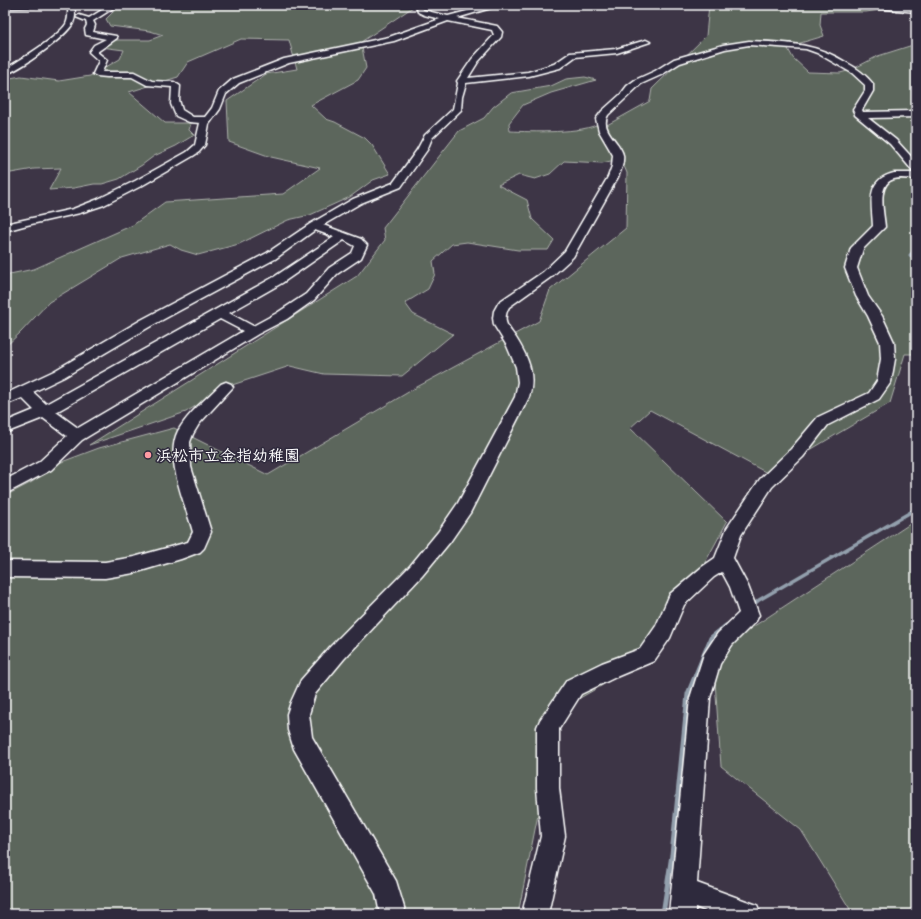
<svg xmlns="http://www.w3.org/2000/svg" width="921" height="919" font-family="Mynerve,'Klee One',sans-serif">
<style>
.green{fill:#5c665b;stroke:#aeb2ad}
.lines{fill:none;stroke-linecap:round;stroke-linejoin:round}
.stream-far3{stroke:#93a0ad;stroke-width:2}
.stream-far2{stroke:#93a0ad;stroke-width:3}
.stream-far1{stroke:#93a0ad;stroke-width:3.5}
.stream{stroke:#93a0ad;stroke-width:5}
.minor-casing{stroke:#fff;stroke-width:3}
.minor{fill:#2f2a3d;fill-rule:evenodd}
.poi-dot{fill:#ff9aa2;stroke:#2f2a3d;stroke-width:1.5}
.labels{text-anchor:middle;stroke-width:3;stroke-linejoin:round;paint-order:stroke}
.poi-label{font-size:16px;font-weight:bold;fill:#fff;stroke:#2f2a3d;text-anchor:start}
</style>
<rect width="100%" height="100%" fill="#3d3546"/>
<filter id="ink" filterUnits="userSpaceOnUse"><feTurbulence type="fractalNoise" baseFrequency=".025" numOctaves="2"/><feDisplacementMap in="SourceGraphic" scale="8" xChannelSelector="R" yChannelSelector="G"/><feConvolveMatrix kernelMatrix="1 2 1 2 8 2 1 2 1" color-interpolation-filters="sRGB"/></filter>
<g filter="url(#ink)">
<!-- green -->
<path class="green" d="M 120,5 L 416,5 L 361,42 L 366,68 L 358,80 L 311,105 L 326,119 L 335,122 L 365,138 L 372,145 L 390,174 L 373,180 L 350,197 L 310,215 L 288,220 L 239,244 L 198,255 L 181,250 L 170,244 L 122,258 L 49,302 L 21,332 L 5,347 L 5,275 L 34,269 L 133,225 L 165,202 L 283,194 L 320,168 L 271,157 L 229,142 L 227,101 L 266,74 L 297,69 L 289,40 L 241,39 L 188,62 L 178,77 L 129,92 L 165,123 L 191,123 L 189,130 L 194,135 L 176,146 L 154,156 L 142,165 L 119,179 L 102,184 L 94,184 L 74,188 L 49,190 L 61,168 L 34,169 L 5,174 L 5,79 L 21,76 L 59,81 L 90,76 L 120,59 L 124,50 L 101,47 L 114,40 L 150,40 L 163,35 L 150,31 L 110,26 L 106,19 Z
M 709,5 L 916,5 L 866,12 L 821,12 L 820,25 L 824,36 L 787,47 L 793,58 L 808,72 L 840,73 L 851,70 L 878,56 L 916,44 L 916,354 L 905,354 L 890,403 L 769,474 L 650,410 L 630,428 L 727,522 L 655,655 L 559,710 L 518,914 L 5,914 L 5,496 L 32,482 L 59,463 L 99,448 L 174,428 L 268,475 L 417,387 L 539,321 L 550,290 L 626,228 L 627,173 L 617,150 L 615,160 L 602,163 L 564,161 L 550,174 L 535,179 L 519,175 L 498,185 L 527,200 L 532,219 L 554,240 L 548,250 L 518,250 L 467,242 L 452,244 L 433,261 L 435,274 L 428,289 L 405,303 L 413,314 L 453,334 L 402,376 L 324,374 L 290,366 L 226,387 L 186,412 L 89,445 L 357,276 L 385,240 L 383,228 L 459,131 L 484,118 L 493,107 L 511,93 L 551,86 L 566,79 L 585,77 L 596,80 L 551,93 L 523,105 L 509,123 L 510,131 C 531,132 583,134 600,123 L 616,149 L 607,125 L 650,101 L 652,89 L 706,36 Z
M 916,520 L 916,914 L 853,914 L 801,830 L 721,766 L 713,653 Z"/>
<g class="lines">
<!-- stream-far3 -->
<path class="stream-far3" d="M 916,205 L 912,210 L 916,215"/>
<!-- stream-far2 -->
<path class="stream-far2" d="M 916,249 L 910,255 L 916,262"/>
<!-- stream-far1 -->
<path class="stream-far1" d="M 752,606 L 759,600 L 916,509
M 725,627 L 726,626"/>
<!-- stream -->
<path class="stream" d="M 663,914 L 672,855 L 688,694 L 711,638 L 726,626"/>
<!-- minor casing -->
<g class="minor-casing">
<path id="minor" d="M 5,5 L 38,5 L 35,7 L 5,8 Z
M 68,5 L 74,5 C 75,11 76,17 73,23 C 67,36 19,71 5,74 L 5,69 C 19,61 59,36 66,24 C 69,18 68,12 68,5 Z
M 110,5 L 118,5 L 93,21 L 95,25 L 93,32 L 116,36 L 117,38 L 97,52 L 107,60 L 102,72 L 134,72 L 152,81 L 174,82 L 180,86 L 179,100 L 182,110 L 193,117 L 205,117 L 212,108 L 219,91 L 233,79 L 284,59 L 389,37 L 440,19 L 424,15 L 418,12 L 416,5 L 422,5 L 423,10 L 448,16 L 490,5 L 501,5 L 457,18 L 497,26 L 502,32 L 501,37 L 478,62 L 468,78 L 528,72 L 554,64 L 570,53 L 616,49 L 646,40 L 650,42 L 617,53 L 575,57 L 560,68 L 529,76 L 466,83 L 462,97 L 461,110 L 432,138 L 427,150 L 401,187 L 361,203 L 323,225 L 361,239 L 367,245 L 361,258 L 337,274 L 314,300 L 287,319 L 258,334 L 82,440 L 51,470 L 5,494 L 5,480 L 39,462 L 67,436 L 43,418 L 5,433 L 5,422 L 34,410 L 22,398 L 5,405 L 5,394 L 54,371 L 141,320 L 267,253 L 310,224 L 353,199 L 393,183 L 417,150 L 425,135 L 453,109 L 458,83 L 457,81 L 472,59 L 494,35 L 492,30 L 448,21 L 394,41 L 289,63 L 239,83 L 226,94 L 220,109 L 209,124 L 205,145 L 199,152 L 193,156 L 143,185 L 104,205 L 80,213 L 27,225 L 5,231 L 5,224 L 73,209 L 96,200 L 135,181 L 187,152 L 195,145 L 200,123 L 189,122 L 176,116 L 171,104 L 172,87 L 147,85 L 132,77 L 107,77 L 97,76 L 93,74 L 99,61 L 89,52 L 94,45 L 106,39 L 86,35 L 85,29 L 87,25 L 86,21 L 76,17 L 79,15 L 89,18 ZM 315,230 L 334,237 L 274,277 L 46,404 L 33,392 L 64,377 L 151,326 L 275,259 ZM 344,240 L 355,246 L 352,253 L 329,268 L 306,294 L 277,313 L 253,326 L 229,313 L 282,283 ZM 220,319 L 243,331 L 78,428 L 56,412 Z
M 863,5 L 886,5 L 916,8 L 916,12 L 866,7 Z
M 749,41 C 787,43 814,42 847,63 C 857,68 866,75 873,84 L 873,91 L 862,110 L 863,112 L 916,111 L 916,117 L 868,118 L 896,140 L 916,162 L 916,171 L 912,170 L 890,144 L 855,115 L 855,114 L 853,110 L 865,91 L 865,85 L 852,73 L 817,53 L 806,49 L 749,45 L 725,49 L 680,63 L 661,75 L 641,84 L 608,115 C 599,130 620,141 623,155 C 624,163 621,170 618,177 L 573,257 L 551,277 L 509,307 C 506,312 505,317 506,322 C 508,329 513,333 516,338 C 528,357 536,375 529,397 L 470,513 L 450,542 L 422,576 L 344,659 L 315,694 L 309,714 L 312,737 L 396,881 L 406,914 L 380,914 L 376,894 L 294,749 L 288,730 L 287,714 L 291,702 L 301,680 L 330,647 L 410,566 L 438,532 L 458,503 L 515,397 L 518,382 L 516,367 L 507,346 L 494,325 L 493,318 L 494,311 L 499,302 L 543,272 L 565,251 L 608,177 L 612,166 L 613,155 L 599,131 L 596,119 L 602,111 L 621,94 L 627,86 L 635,80 L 655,71 L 674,59 L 723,45 Z
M 894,173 L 916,173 L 916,179 C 909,179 901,177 894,179 C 876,184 884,213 885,227 L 863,249 L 857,268 L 868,296 L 882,316 L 894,342 L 895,359 L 891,382 L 879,399 L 828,425 L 803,457 L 772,487 L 741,535 L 733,558 L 748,586 L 759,615 L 756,621 L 732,645 L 720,664 L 710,698 L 697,883 L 757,905 L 761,914 L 714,914 L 695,907 L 695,914 L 669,914 L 690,698 L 704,654 L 718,633 L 739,613 L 730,587 L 722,572 L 714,577 L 684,605 L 670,638 L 654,661 L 616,677 L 581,694 L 559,729 L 559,788 L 565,836 L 548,914 L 522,914 L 541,836 L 537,788 L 537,727 L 540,720 L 567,680 L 602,663 L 640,649 L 656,626 L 670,594 L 702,567 L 715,558 L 727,528 L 760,479 L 791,449 L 818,417 L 869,393 L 877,381 L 881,359 L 880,342 L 868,316 L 856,296 L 845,268 L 851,248 L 873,226 C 872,203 865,180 894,173 Z
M 226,382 L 231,384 L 233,387 L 199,424 L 193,434 L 190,442 L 191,467 L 211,532 L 204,548 L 200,552 L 181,559 L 134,573 L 105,578 L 5,577 L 5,561 L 105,562 L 134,557 L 188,542 L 193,532 C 186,505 164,458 178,431 C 188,413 206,399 221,384 Z"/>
</g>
<!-- minor -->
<use href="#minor" class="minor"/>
</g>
</g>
<!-- markers -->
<circle class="poi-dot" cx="148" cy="455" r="4"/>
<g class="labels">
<!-- poi labels -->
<g class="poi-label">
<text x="156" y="461">浜松市立金指幼稚園</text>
</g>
</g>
<!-- margin -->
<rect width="921" height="919" fill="none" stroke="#2f2a3d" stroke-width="20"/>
<rect x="10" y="10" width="901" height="899" fill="none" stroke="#fff" stroke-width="1.5" filter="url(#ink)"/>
</svg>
